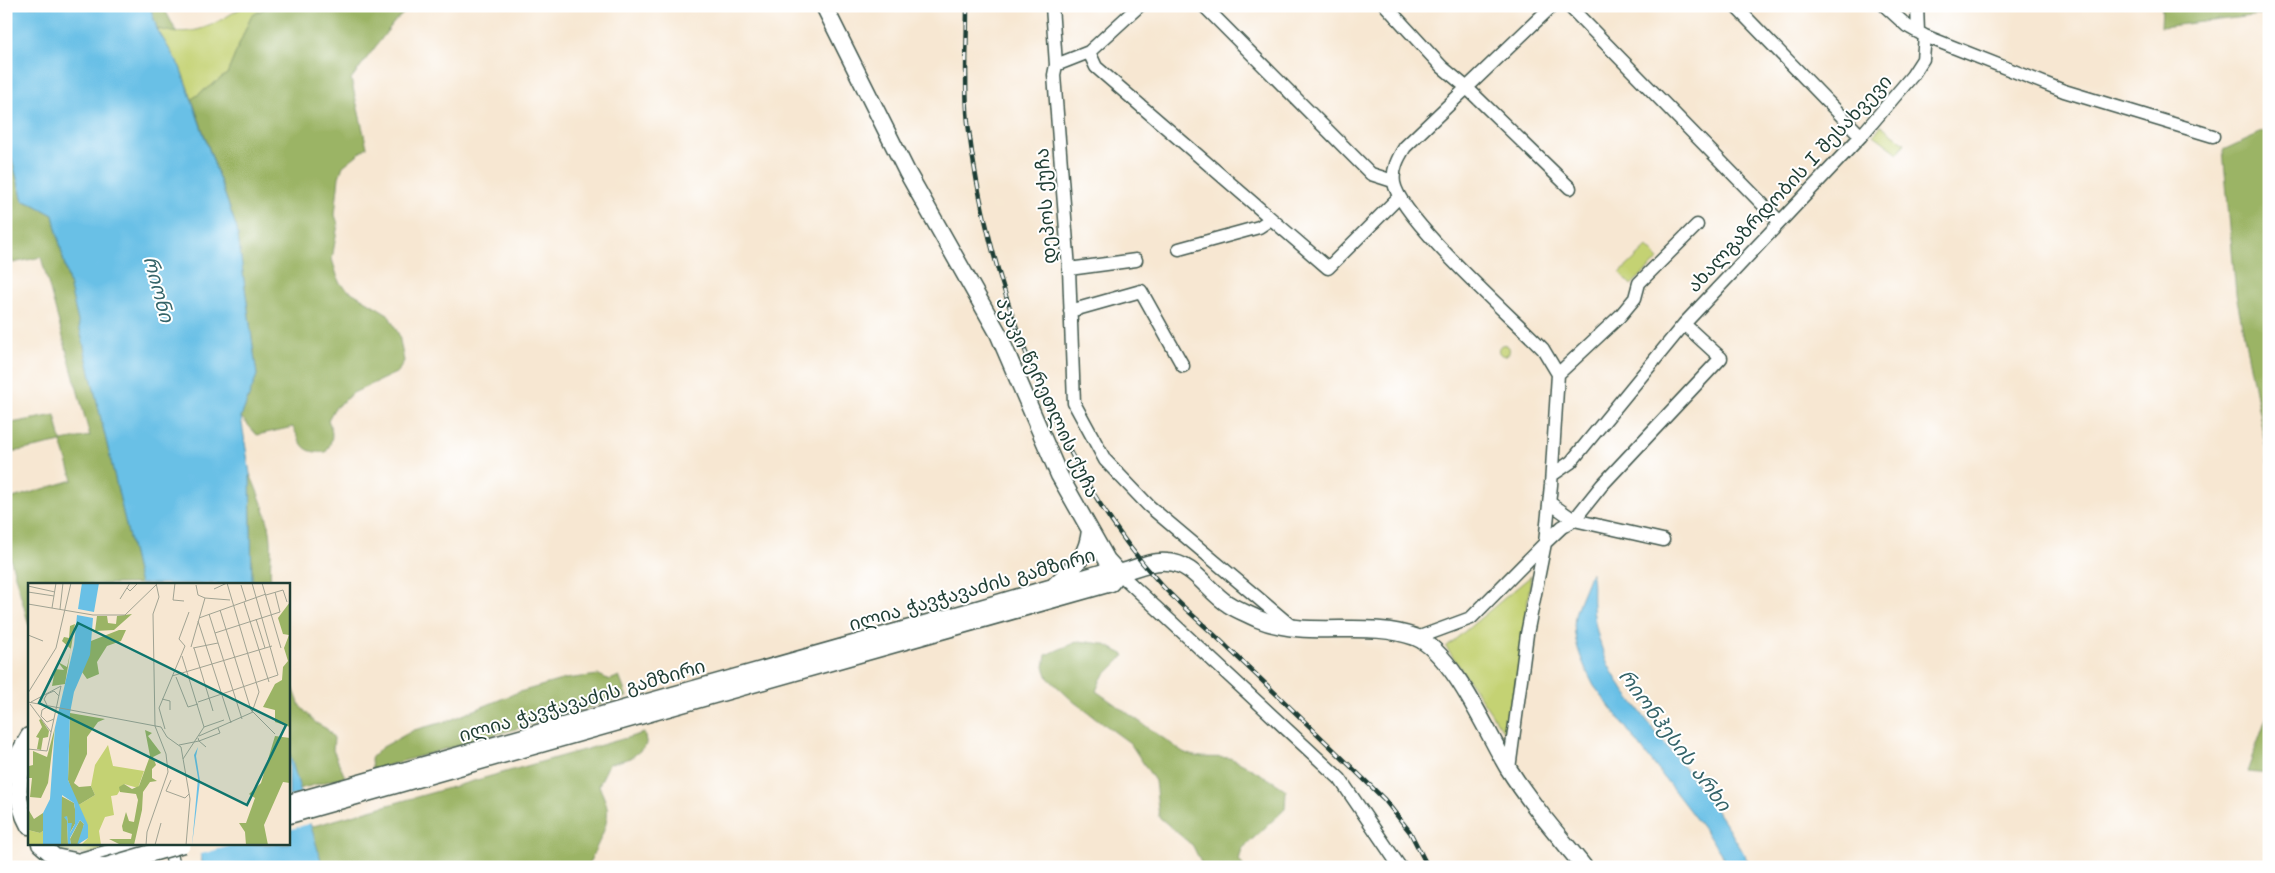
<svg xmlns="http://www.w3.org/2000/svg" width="2275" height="873" font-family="'Shantell Sans','Noto Sans Georgian',sans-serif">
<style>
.green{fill:#c4d273;stroke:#728854}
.forest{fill:#9bb465;stroke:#5d784c}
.water{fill:#69c0e6;stroke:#447e8d}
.pier{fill:#f7e7d2}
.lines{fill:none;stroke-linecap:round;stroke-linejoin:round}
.minor-casing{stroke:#3f564c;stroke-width:15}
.major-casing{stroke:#3f564c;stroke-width:19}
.minor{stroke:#fff;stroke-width:12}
.major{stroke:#fff;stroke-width:16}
.rail-casing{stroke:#1f3d34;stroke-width:4.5}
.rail{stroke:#fff;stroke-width:2.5;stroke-dasharray:8;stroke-linecap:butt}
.major-bridge-casing{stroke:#3f564c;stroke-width:19;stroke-linecap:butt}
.major-bridge{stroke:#fff;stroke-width:16}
.labels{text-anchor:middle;stroke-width:4;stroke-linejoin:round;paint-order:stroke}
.street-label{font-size:19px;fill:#1f3d34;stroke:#fff}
.water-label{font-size:20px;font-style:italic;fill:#356469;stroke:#fff}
.inset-road{fill:none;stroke:#a1a393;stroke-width:1}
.view{fill:#0f766e;fill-opacity:0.15;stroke:#0f766e;stroke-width:2.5}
.inset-edge{fill:none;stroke:#1f3d34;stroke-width:2.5}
</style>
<rect width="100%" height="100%" fill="#fff"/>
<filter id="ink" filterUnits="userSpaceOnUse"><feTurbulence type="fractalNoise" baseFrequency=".02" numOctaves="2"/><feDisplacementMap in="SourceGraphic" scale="10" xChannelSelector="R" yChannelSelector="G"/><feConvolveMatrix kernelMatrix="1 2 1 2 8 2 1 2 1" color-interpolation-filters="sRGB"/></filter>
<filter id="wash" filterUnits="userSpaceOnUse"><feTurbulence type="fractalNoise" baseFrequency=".0096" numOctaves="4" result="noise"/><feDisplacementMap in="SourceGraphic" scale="20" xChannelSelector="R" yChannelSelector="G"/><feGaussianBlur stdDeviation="1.12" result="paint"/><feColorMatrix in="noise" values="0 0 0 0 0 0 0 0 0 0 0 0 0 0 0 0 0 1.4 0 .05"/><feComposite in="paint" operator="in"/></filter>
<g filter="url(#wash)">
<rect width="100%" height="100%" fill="#f7e7d2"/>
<!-- green -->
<path class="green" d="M 245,6 L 269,6 L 251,16 L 227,74 L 192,99 L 180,67 L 157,29 C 200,37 209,26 245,6 Z
M 1881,125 L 1905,143 L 1898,153 L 1874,135 Z
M 1647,247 L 1659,259 L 1631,285 L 1620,273 Z
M1498.5 350a5.5 5.5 0 1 1 11 0a5.5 5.5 0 1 1-11 0Z
M 1531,576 L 1510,741 L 1446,647 Z
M 51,844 L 124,844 C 100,851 73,862 51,844 Z"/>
<!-- forest -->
<path class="forest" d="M 150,6 L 163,6 L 177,33 L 157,29 Z
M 269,6 L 412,6 L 395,21 L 351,79 L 367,147 L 343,166 L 339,177 L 335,215 L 338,224 L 332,259 L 339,282 L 348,290 L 388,314 L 399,335 L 404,361 L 398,372 L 353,393 L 334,409 L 328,420 C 334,433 333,440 326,452 C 303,454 302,445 293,427 L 257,435 L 241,417 L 257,375 L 237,229 L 192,99 L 227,74 L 251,16 Z
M 2162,6 L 2269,6 L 2269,14 L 2161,27 Z
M 2269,129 L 2269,464 L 2236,294 L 2223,150 Z
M 6,137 L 23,201 L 33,204 L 53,215 L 140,584 L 29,584 L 29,625 L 6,543 L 6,500 L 73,480 L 61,442 L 9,453 L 6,452 L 6,424 L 55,415 L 61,441 L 90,436 L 41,257 L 13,263 L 6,242 Z
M 250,474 C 257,490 271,523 271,541 C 272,556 269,568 271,584 L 252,584 Z
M 1079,641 L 1103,644 L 1125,655 L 1101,679 L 1096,691 L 1183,752 C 1199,760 1212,756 1229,758 C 1236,759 1280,785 1286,790 L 1285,809 L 1242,849 L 1239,860 L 1244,867 L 1203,867 L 1193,846 L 1159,817 L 1155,781 L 1130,743 L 1074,702 L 1048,678 L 1044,667 L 1046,655 Z
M 599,675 L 610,680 L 619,676 L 627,697 L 372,770 L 371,758 L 381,748 L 414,730 L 448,721 L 516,693 L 565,679 Z
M 289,677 L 300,706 L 316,723 L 327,729 L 334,738 L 333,750 L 345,777 L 299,789 L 289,752 Z
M 2269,711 L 2269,774 L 2247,772 Z
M 644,733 L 647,745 L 631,758 L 609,764 L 599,785 C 601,792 606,800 607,807 C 610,828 594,848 588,867 L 323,867 L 310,827 Z"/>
<!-- water -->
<path class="water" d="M 6,6 L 150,6 L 157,29 L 180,67 L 237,229 L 257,375 L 241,417 L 250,474 L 252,584 L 140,584 L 53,215 L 33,204 L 23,201 L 6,137 Z
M 1591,572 C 1594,583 1592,594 1593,606 C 1594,622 1599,642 1605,657 C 1614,680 1631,699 1645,718 C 1682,767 1723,812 1751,867 L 1727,867 L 1720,852 L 1705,831 L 1594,686 C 1583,664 1568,634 1577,608 C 1581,596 1587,584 1591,572 Z
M 289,752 L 323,867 L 203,867 L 198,844 L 289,844 Z"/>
<!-- pier -->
<path class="pier" d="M 302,793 L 311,823 L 289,830 L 289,797 Z
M 196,844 L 237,844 L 198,855 Z"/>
</g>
<g filter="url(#ink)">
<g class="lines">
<!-- minor casing -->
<g class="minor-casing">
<path id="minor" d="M 1052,6 L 1056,65 L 1054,75 L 1069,269 L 1074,403 L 1105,460 L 1149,506 L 1290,625
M 1204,6 L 1371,174 L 1393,181
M 1386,6 L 1442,67 L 1466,87 L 1570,188
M 1569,6 L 1780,222
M 1735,6 L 1861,136
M 1885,6 L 1907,26 L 1925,36 L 2064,91 L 2213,136
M 1917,6 L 1918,32
M 1089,52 L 1096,67 L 1328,268 L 1399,197
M 1056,65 L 1089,52 L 1139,6
M 1179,249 L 1259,227 L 1271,219
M 1069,269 L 1136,260
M 1070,311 L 1141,291 L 1183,366
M 1558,374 L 1620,316 L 1635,298 L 1639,283 L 1697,225
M 1552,475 L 1571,462 L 1684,324 L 1861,136 L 1912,76 L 1923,59 L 1925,36
M 1550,503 L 1574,520 L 1602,485 L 1721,358 L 1684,324
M 1119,573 L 1340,779 L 1400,867
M 1417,638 L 1471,618 L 1545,543 L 1562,527 L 1574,520 L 1663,540
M 1509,769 L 1527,634 L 1545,543 L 1551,485 L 1558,374 L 1543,349 C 1513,318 1400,218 1394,183 C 1392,169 1398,158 1405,147 L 1552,6
M 169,844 L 174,867"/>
</g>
<!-- major casing -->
<g class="major-casing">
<path id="major" d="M 824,6 L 907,172 L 998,333 L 1059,475 L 1107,560 L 1119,573
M 1119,573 C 1134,569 1152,560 1167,562 C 1194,563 1207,591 1228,604 C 1237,610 1248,614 1258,619 C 1308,640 1365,619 1415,637 C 1453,652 1487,733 1508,768 C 1530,803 1558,835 1584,867
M 1055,585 C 1074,566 1087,559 1090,530
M 29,755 C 15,778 16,803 29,826
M 6,776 L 29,736
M 289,803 L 967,612 L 1111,570 L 1119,573
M 289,815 L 1111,583 L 1119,573
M 40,844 L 55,857 L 75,861
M 60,867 L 141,844"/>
</g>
<!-- minor -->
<use href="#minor" class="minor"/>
<!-- major -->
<use href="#major" class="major"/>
<!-- rail casing -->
<g class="rail-casing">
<path id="rail" d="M 967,6 C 967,45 964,85 968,123 C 985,274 1056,468 1158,581 C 1179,605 1206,626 1229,649 C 1281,698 1333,749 1384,799 L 1410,832 L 1428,867"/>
</g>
<!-- rail -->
<use href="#rail" class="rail"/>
<!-- major-bridge casing -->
<g class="major-bridge-casing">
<path id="major-bridge" d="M 103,867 L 183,844"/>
</g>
<!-- major-bridge -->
<use href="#major-bridge" class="major-bridge"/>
</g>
</g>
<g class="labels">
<!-- street labels -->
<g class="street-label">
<text transform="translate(1789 183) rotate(-47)" y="7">ახალგაზრდობის I შესახვევი</text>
<text transform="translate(1045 206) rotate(-94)" y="7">დეპოს ქუჩა</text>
<text transform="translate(1048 397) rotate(65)" y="7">აკაკი წერეთლის ქუჩა</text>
<text transform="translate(972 589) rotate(-16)" y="7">ილია ჭავჭავაძის გამზირი</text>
<text transform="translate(582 700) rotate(-16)" y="7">ილია ჭავჭავაძის გამზირი</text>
</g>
<!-- water labels -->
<g class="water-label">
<text transform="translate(159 289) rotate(75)" y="7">რიონი</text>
<text transform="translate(1675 740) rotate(53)" y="7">რიონჰესის არხი</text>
</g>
</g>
<!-- overview -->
<g transform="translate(28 583)">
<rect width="262" height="262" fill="#f7e7d2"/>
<path d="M 80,162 L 85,183 L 116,188 L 110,205 L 96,201 L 89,212 L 83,213 L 86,232 L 77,234 L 71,248 L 73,262 L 53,262 L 60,255 L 59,242 L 49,223 L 67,212 L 63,203 L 67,182 ZM 0,247 L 12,250 L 15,248 L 15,262 L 0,262 Z" fill="#c4d273"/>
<path d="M 262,19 L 262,144 L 247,139 L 247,127 L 235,124 L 247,101 L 254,97 L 255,84 L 260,78 L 256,65 L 261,52 L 255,51 L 250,35 ZM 104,31 L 86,47 L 67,48 L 69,33 L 79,33 L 80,40 L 88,41 L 89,33 ZM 47,41 L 37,101 L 24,103 L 27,86 L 36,87 L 30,79 L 39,84 L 43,66 L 34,58 L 36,54 L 41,55 L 42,43 ZM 91,47 L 98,47 L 93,58 L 79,63 L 69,79 L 71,91 L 59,96 L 54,89 L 63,58 ZM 42,130 L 77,136 L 70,139 L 59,154 L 59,171 L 46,200 L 51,204 L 63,203 L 67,212 L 49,223 L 40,197 ZM 13,136 L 21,148 L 20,154 L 15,155 L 13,167 L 9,166 L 11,155 L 8,154 L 14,144 L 11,137 ZM 27,144 L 20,200 L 13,215 L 2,214 L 4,195 L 0,195 L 0,178 L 1,183 L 5,182 L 5,168 L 19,174 ZM 117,147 L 124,150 L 120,153 L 133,170 L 125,174 L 128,182 L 124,186 L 124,195 L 129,198 L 122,199 L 115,209 L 114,227 L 106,262 L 93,262 L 81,256 L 103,256 L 104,251 L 95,248 L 94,243 L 98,229 L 101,238 L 106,239 L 110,217 L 108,211 L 92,209 L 91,204 L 96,201 L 104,206 L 111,203 L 122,173 ZM 247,153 L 262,155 L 262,200 L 255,199 L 236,242 L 240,262 L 218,262 L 217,249 L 211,240 L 218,240 L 227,215 L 221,211 L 233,200 ZM 33,213 L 46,220 L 47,226 L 47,241 L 41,251 L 39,233 L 40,262 L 33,262 ZM 0,226 L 6,236 L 15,230 L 15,248 L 12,250 L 0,247 ZM 52,237 L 56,241 L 53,257 L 49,262 L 43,262 L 42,256 Z" fill="#9bb465"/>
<path d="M 54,0 L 71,0 L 66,29 L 50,26 ZM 49,32 L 65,35 L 62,72 L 46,109 L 42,130 L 40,197 L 60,242 L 60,255 L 49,262 L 56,241 L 52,237 L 42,255 L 43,262 L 40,262 L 39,238 L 36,234 L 39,233 L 40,240 L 44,240 L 42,250 L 47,241 L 47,226 L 46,220 L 34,212 L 33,262 L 15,262 L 15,230 L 22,216 L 27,144 L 46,62 ZM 170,164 L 168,173 L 172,198 L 164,262 L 170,195 L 166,172 Z" fill="#69c0e6"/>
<path class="inset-road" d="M 147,0 L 145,17 L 156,18M 234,0 L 253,65M 168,2 L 170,12 L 177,15M 213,2 L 218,18M 0,3 L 27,9M 99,5 L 102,8 L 110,0M 186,6 L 199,0 L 231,109 L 224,129M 0,9 L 26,13M 238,12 L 255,7 L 259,19M 92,16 L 102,0M 216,19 L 241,99M 0,21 L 65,32 L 97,32 L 129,1M 24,25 L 28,0M 32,26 L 35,0M 192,27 L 223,127 L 247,151M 181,31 L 214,136M 171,35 L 238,11M 228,36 L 237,65M 170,38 L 203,140M 187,50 L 252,29 L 247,9M 0,52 L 15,58M 157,63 L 151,56 L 161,29M 163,64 L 177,15 L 202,17M 165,65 L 190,60M 166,65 L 185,128M 154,73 L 176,144M 144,93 L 244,63M 148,94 L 160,124 L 170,121M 0,110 L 28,65 L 43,0M 134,116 L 142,118 L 142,127M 0,119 L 133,144 L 139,154 L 153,164 L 162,216 L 158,262M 3,119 L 33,103M 170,119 L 250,92 L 224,0M 2,121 L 23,149M 19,122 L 16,116 L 19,111 L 26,108 L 31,113M 19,124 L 14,127 L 13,133 L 19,139 L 26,136M 127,143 L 125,31 L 131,14 L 128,0M 137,146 L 131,125 L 157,63M 171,153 L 225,129M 170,155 L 171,158 L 192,150 L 190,145M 151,162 L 171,158 L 178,164M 0,166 L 19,168 L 33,103M 155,176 L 176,144 L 196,137M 143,197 L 138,208 L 157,215 L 161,211M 118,262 L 119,249 L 140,189 L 138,171 L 127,143M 127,262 L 133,240"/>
<path class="view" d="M 50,40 L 258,142 L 219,222 L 11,120 Z"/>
<rect width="262" height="262" class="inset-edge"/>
</g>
<!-- margin -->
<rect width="2275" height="873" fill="none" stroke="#fff" stroke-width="25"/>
</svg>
